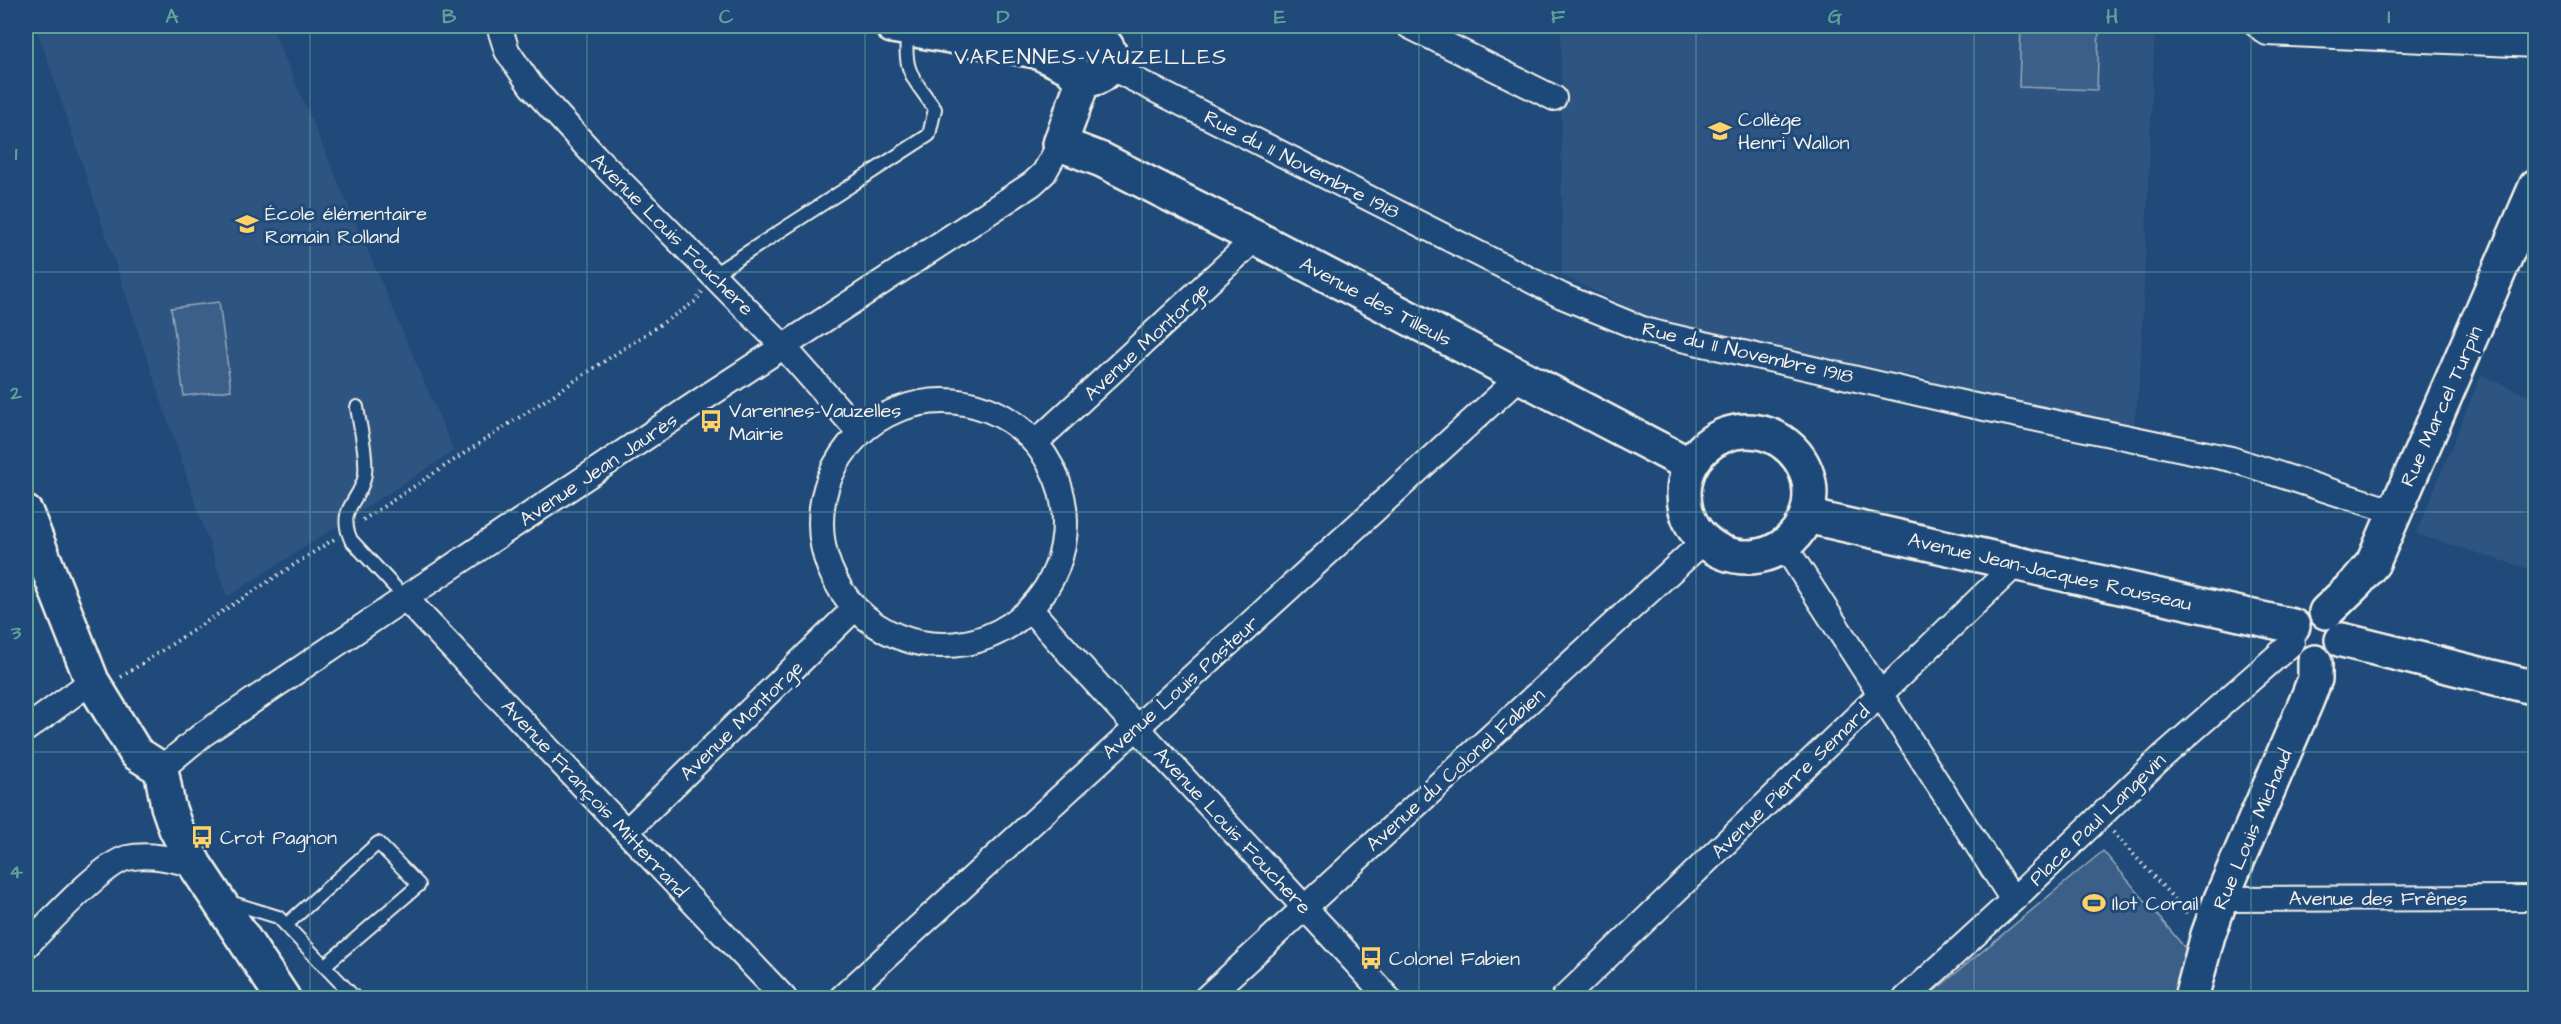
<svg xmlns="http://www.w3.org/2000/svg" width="2561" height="1024" font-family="'Architects Daughter',sans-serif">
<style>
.built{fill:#2d5581}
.green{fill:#3a5f88;stroke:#97a8b8;stroke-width:1.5}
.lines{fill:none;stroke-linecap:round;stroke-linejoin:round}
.lane-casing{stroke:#f4f1e8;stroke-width:16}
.street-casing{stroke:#f4f1e8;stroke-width:28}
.secondary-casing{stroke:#f4f1e8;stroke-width:38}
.path{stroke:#f4f1e8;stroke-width:4;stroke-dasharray:1.5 4.5;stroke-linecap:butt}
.lane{stroke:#1f4a7a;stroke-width:12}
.street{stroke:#1f4a7a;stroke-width:24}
.secondary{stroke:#1f4a7a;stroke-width:33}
.grid{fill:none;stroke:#5fa199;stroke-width:1.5;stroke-opacity:0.55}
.labels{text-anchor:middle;stroke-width:6;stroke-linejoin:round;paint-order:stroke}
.poi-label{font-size:20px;fill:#f4f1e8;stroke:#1f4a7a;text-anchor:start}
.street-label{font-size:20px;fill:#f4f1e8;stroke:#1f4a7a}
.quarter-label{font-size:22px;letter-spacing:1.5px;fill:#f4f1e8;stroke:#1f4a7a}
.neatline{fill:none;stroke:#5fa199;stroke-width:2}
.grid-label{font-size:20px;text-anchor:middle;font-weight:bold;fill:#5fa199}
</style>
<rect width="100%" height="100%" fill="#1f4a7a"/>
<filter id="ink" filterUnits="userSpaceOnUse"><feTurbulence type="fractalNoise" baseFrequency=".0167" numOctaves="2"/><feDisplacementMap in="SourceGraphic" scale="12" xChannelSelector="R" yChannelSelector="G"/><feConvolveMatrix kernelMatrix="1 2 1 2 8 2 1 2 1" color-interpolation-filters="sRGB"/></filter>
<g filter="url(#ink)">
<!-- built -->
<path class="built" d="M 36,26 L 271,26 L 454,451 L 227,597 Z
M 1561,26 L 2155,26 L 2140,376 L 2134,426 L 2007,408 L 1929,386 L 1930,379 L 1777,349 L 1653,320 L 1562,275 Z
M 2481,375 L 2535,399 L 2535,571 L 2416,534 Z"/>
<!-- green -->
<path class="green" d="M 2021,26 L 2099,26 L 2097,90 L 2019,87 Z
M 219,302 L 231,390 L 184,396 L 171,308 Z
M 2103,851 L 2191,955 L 2180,998 L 1926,998 Z"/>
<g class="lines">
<!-- lane casing -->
<g class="lane-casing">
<path id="lane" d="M 714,274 L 929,135 L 935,109 C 913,78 902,71 908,30
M 357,407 C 360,428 367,453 365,474 C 362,500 336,507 351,540 L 405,598
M 226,901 L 278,917 L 355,998
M 286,925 L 378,843 L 419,885 L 324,966"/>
</g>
<!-- street casing -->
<g class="street-casing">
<path id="street" d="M 499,26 L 507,51 L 531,86 L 595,156 L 783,346 L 860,433
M 1409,26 L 1554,98
M 2258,26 L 2267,33 L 2536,45
M 1094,38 L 1105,26
M 1108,66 L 1562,296 L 1647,331 L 1970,405 L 2231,459 L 2395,512
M821 523a122 122 0 1 1 244 0a122 122 0 1 1-244 0Z
M 1035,443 L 1256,238
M 1784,545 L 2013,900
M 405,598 L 784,998
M 1030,609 C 1146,742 1270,868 1388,998
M 26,729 L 92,681
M 161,769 L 202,735 L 405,598 L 706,397 L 1032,184 L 1044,173 L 1060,144
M 627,831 L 855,608
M 2221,899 L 2536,898
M 26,946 C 46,926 102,864 127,858 C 150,853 172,859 195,865
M 841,998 L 1521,376
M 1206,998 L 1704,541
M 1564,998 L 2017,563
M 1906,998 L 2013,900 L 2162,757 L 2292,643"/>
</g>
<!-- secondary casing -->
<g class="secondary-casing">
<path id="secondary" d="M 892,26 L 1036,51 L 1071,68
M 1000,37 L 1066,26 L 1085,37
M1068 58a21 21 0 1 1 42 0a21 21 0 1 1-42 0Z
M 1084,78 L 1060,144 L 1102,160 L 1256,238 L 1690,465
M1684 494a63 63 0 1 1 126 0a63 63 0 1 1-126 0Z
M 26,513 L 92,681 L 136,753 L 161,769 L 168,806 L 176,829 L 195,865 L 283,998
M 1806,516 L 2293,626
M 2326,612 L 2356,583 L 2373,563 L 2536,186
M 2342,640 L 2536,688
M 2191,998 L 2208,935 L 2221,899 L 2306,702 L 2315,679 L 2315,662"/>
</g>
<!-- path -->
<path class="path" d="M 363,520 L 696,301 L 702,292
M 121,677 L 334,539
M 2113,832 L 2187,913"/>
<!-- lane -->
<use href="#lane" class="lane"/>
<!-- street -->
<use href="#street" class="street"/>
<!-- secondary -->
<use href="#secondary" class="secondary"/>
</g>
</g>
<!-- grid -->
<path class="grid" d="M 310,26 L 310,998M 587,26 L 587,998M 865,26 L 865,998M 1142,26 L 1142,998M 1419,26 L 1419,998M 1696,26 L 1696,998M 1974,26 L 1974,998M 2251,26 L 2251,998M 26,272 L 2536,272M 26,512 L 2536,512M 26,752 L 2536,752"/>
<!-- icons -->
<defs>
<g id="school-bare" transform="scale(1.8)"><path d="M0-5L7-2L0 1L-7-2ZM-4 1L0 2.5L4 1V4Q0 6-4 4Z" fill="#ffd166" stroke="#1f4a7a" stroke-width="2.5" paint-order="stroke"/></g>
<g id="bus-bare" transform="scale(1.8)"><path d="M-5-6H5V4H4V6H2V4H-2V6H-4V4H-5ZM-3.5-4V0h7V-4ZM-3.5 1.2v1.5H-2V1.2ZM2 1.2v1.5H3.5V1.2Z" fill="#ffd166" stroke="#1f4a7a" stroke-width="2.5" paint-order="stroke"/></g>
<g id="stadium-bare" transform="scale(1.8)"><path d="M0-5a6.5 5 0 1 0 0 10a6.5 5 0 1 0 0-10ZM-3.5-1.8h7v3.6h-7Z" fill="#ffd166" stroke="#1f4a7a" stroke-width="2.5" paint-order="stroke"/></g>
</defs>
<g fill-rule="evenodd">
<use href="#school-bare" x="1720" y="131"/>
<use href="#school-bare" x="247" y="224"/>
<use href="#bus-bare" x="711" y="421"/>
<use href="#bus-bare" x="202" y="837"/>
<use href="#stadium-bare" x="2094" y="903"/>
<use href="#bus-bare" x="1371" y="958"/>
</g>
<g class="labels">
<!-- poi labels -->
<g class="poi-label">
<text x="1738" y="126">Collège<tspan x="1738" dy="23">Henri Wallon</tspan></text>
<text x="265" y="220">École élémentaire<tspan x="265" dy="23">Romain Rolland</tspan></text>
<text x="729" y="417">Varennes-Vauzelles<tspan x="729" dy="23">Mairie</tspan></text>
<text x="220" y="844">Crot Pagnon</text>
<text x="2112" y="910">Ilot Corail</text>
<text x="1389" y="965">Colonel Fabien</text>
</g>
<!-- street labels -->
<g class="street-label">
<text transform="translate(1302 164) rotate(27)" y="7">Rue du 11 Novembre 1918</text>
<text transform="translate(673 234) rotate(45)" y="7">Avenue Louis Fouchere</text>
<text transform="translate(1376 301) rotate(28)" y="7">Avenue des Tilleuls</text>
<text transform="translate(1146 341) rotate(-43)" y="7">Avenue Montorge</text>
<text transform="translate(1748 352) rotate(13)" y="7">Rue du 11 Novembre 1918</text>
<text transform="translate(2441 406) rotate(-66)" y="7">Rue Marcel Turpin</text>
<text transform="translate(598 469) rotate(-34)" y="7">Avenue Jean Jaurès</text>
<text transform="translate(2050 571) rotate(13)" y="7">Avenue Jean-Jacques Rousseau</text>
<text transform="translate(1180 687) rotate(-42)" y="7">Avenue Louis Pasteur</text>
<text transform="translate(741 720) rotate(-44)" y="7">Avenue Montorge</text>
<text transform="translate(1455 769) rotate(-42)" y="7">Avenue du Colonel Fabien</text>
<text transform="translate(1790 781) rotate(-44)" y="7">Avenue Pierre Semard</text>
<text transform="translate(595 798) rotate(47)" y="7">Avenue François Mitterrand</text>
<text transform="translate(2097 819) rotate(-44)" y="7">Place Paul Langevin</text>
<text transform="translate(2252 829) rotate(-67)" y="7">Rue Louis Michaud</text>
<text transform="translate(1233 830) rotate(47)" y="7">Avenue Louis Fouchere</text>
<text x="2378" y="905">Avenue des Frênes</text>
</g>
<!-- quarter labels -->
<g class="quarter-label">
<text x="1091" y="64">VARENNES-VAUZELLES</text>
</g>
</g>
<!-- margin -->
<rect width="2561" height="1024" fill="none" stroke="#1f4a7a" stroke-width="66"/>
<rect x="33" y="33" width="2495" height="958" class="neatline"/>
<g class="grid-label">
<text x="172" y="23">A</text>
<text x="449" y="23">B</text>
<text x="726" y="23">C</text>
<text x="1003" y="23">D</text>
<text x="1280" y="23">E</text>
<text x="1558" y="23">F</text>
<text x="1835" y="23">G</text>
<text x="2112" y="23">H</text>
<text x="2389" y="23">I</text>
<text x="16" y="160">1</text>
<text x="16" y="399">2</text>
<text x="16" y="639">3</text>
<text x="16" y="878">4</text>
</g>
</svg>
